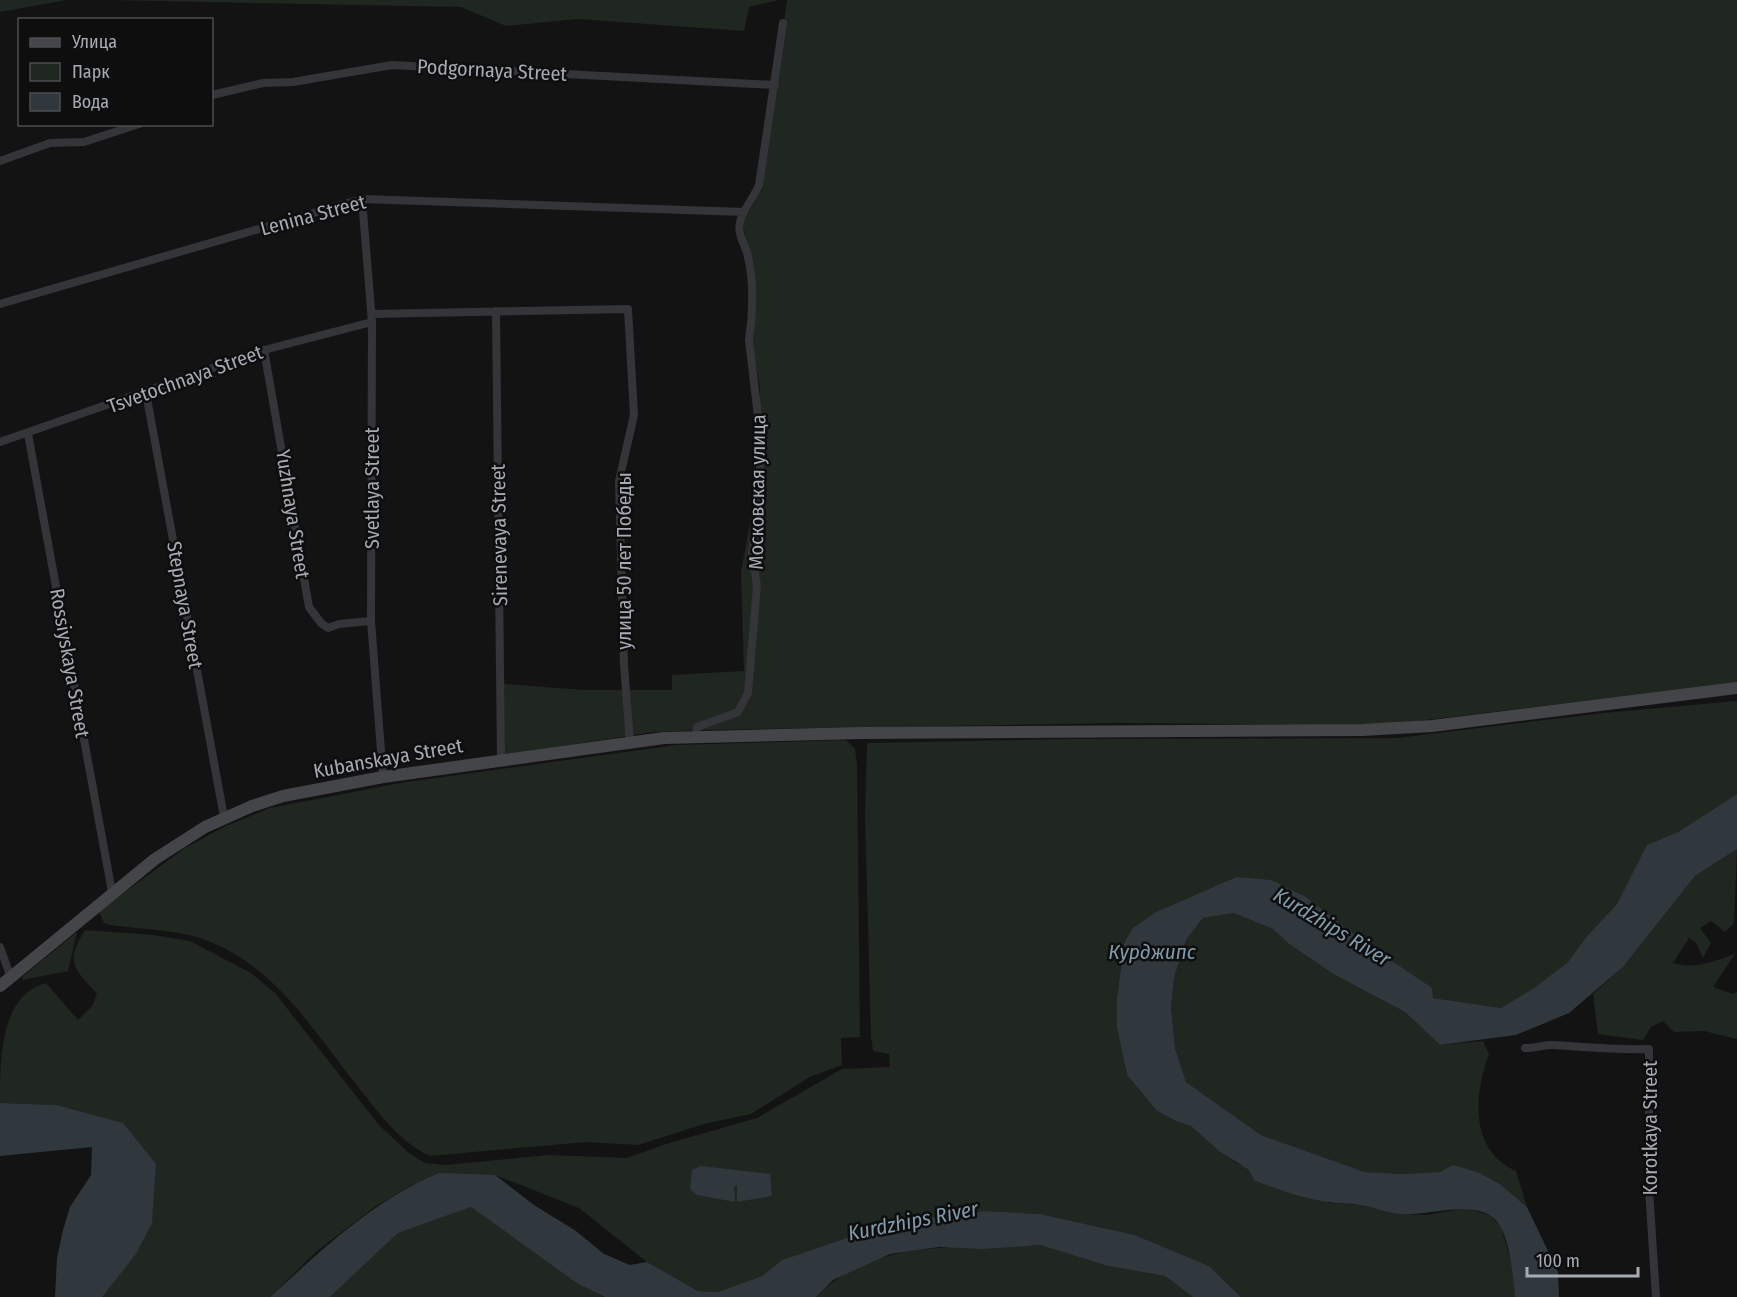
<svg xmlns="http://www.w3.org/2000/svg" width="1737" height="1297" font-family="'Fira Sans Condensed',sans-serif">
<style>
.green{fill:#202620}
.water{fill:#30383d}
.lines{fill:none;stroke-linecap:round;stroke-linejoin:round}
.street{stroke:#343539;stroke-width:8}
.secondary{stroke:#434548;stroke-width:12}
.labels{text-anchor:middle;stroke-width:5;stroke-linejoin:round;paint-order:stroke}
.street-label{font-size:20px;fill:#a6abb3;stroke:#0e0e0f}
.water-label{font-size:21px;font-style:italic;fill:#819aaa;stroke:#0e0e0f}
</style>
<rect width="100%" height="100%" fill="#131314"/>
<!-- green -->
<path class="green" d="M 0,0 L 67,0 L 0,12 Z
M 108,0 L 779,0 L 749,7 L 744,31 L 578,19 L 506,26 L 461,7 Z
M 787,0 L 1737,0 L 1737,683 L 1382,725 L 1122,723 L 706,730 L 653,732 L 504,755 L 504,684 L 584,690 L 672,690 L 672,675 L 744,671 L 741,572 L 756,491 L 760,387 L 751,338 L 756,307 L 743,222 L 762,190 Z
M 1737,701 L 1737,794 L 1678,832 L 1648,845 L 1617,904 L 1587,936 L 1568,962 L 1534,988 L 1501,1008 L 1433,998 L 1398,965 L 1364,942 L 1236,877 L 1156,912 L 1124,943 L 1117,997 L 1117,1028 L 1127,1075 L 1157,1111 L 1178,1122 L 1191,1126 L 1236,1163 L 1330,1203 L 1361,1205 L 1398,1214 L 1427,1215 L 1467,1208 L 1491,1216 L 1501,1227 L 1513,1269 L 1515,1297 L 1241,1297 L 1209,1266 L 1135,1235 L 1040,1214 L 984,1211 L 924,1219 L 861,1233 L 782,1260 L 762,1276 L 718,1292 L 698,1291 L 647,1262 L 579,1208 L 495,1175 L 470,1175 L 412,1185 L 375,1207 L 317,1251 L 270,1297 L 102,1297 L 156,1164 L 56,1105 L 0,1103 C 0,1059 0,995 46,983 L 78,1020 L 92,1006 L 97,994 C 75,969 64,963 85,930 L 153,935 L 190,941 L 251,973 L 275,993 L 379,1125 L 409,1153 L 425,1163 L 445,1165 L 548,1155 L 627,1158 L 666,1144 L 757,1118 L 842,1069 L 890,1067 L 889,1054 L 873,1051 L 871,1037 L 865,816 L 867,743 L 1069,739 L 1397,738 L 1603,713 Z
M 846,740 L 855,749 L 857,764 L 860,1037 L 841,1038 L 842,1065 L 810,1077 L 751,1114 L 704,1124 L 638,1145 L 586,1142 L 430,1156 C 399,1142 379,1113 358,1087 C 309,1025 264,948 179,933 C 156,929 133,928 110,925 L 104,923 L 99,911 L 185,848 L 224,827 L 270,808 L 400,783 L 676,745 Z
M 1737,849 L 1734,923 L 1725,932 L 1711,921 L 1700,928 L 1711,943 L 1703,958 L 1696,943 L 1689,938 L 1673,963 C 1697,970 1713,961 1735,954 L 1713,987 L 1733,994 L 1737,992 L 1737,1039 L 1704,1031 L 1674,1032 L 1663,1021 L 1651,1027 L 1643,1040 L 1598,1034 L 1593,994 L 1623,967 L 1695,876 Z
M 1232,913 L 1274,929 L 1289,944 L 1335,975 L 1405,1012 L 1440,1045 L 1483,1041 L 1489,1054 C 1474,1095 1469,1150 1516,1171 L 1527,1207 L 1500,1184 L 1480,1173 L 1453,1166 L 1440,1172 L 1402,1174 L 1365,1172 L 1261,1135 L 1186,1082 L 1175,1048 L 1171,1007 L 1174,978 L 1186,940 L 1203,918 Z
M 77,932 L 68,971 L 22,980 L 23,976 Z
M 471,1207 L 578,1284 L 605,1297 L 615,1297 L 330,1297 L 398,1233 Z
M 1040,1245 L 1108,1266 L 1165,1276 L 1193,1297 L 816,1297 C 877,1235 961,1250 1040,1245 Z"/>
<!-- water -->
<path class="water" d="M 1737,794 L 1737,849 L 1695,876 L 1623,967 L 1569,1013 L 1516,1035 L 1440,1045 L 1405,1012 L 1335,975 L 1289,944 L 1273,929 L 1233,913 L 1203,918 L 1186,940 L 1174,978 L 1171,1007 L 1175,1048 L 1186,1082 L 1261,1135 L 1365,1172 L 1402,1174 L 1440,1172 L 1453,1165 L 1480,1173 L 1500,1184 L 1527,1207 L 1558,1272 L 1559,1297 L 1515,1297 C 1513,1276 1510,1228 1491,1216 C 1468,1201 1428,1216 1401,1214 C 1387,1213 1374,1207 1360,1205 C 1350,1203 1339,1204 1328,1202 C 1302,1198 1278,1190 1254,1180 L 1249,1170 L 1219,1151 L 1191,1126 L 1178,1122 L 1157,1111 L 1127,1075 L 1117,1028 L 1117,998 L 1124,943 L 1133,928 L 1156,912 L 1236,877 L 1271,880 L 1306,897 L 1364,942 L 1432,988 L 1433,998 L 1501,1008 L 1534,988 L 1568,962 L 1587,936 L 1617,904 L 1647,845 L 1678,832 Z
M 0,1103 L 56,1105 L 123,1123 L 156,1164 L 152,1223 L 136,1254 L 102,1297 L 55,1297 L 57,1258 L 63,1230 L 70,1207 L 91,1175 L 92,1147 L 0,1156 Z
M 701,1166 L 770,1174 L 772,1196 L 737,1202 L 737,1185 L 734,1187 L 735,1202 L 697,1195 L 690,1189 L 692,1170 Z
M 439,1173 L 495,1175 L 534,1205 L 576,1231 L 604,1254 L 630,1265 L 647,1262 L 698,1291 L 718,1292 L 762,1276 L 782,1260 L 861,1233 L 924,1219 L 984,1211 L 1040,1214 L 1135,1235 L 1209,1266 L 1241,1297 L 1193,1297 L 1165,1276 L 1108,1266 L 1040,1245 L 983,1249 L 939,1247 L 890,1254 L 833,1280 L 816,1297 L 605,1297 L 578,1284 L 471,1207 L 398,1233 L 330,1297 L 270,1297 C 323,1249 372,1201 439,1173 Z"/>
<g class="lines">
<!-- street -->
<path class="street" d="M 212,95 L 263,83 L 293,82 L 392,65 L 775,85
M 0,161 L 50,143 L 84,142 L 139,124
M 362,199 L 372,322 L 371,621 L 383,777
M 0,304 L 362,199 L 744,212
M 496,311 L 501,759
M 372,314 L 628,309 L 634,415 L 619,481 L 624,665 L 630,743
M 264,350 L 309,607 L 321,623 L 328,628 L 339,624 L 371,621
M 146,393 L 224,817
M 28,434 L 112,892
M 0,442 L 264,350 L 372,322
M 696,737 L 697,727 L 738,712 L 748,693 L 757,586 L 752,552 L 758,511 L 761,442 L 749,340 C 753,315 754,282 748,257 C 746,245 737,236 740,222 C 743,209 754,198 759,185 L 783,23
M 0,947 L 11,978
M 1525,1048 C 1534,1049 1543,1044 1553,1045 C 1585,1047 1617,1050 1649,1049 L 1649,1189 L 1656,1297"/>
<!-- secondary -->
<path class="secondary" d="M 0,986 L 155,859 L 205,827 L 252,806 L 283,796 L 383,777 L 664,738 L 861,733 L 1362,730 L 1432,726 L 1737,688"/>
</g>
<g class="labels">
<!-- street labels -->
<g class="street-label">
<text transform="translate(492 70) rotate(3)" y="7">Podgornaya Street</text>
<text transform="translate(313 215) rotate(-15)" y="7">Lenina Street</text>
<text transform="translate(185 379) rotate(-20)" y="7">Tsvetochnaya Street</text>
<text transform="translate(372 488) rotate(-90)" y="7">Svetlaya Street</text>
<text transform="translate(757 492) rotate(-89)" y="7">Московская улица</text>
<text transform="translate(293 514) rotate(81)" y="7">Yuzhnaya Street</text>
<text transform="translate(499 535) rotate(-91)" y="7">Sirenevaya Street</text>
<text transform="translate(624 561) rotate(-90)" y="7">улица 50 лет Победы</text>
<text transform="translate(185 605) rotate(80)" y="7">Stepnaya Street</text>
<text transform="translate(70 663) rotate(80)" y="7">Rossiyskaya Street</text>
<text transform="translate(388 758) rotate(-10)" y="7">Kubanskaya Street</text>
<text transform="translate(1650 1128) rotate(-90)" y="7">Korotkaya Street</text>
</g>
<!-- water labels -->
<g class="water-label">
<text transform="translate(1332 927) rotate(31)" y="7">Kurdzhips River</text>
<text x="1152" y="959">Курджипс</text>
<text transform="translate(913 1221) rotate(-11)" y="7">Kurdzhips River</text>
</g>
</g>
<!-- legend -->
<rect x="18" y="18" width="195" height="108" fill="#0e0e0f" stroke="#4b4d51" stroke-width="1.5"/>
<rect x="30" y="38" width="30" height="9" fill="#434548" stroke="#4b4d51" stroke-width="1.5"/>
<text x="72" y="48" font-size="18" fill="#a6abb3">Улица</text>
<rect x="30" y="63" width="30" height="18" fill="#202620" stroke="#4b4d51" stroke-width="1.5"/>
<text x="72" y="78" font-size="18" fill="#a6abb3">Парк</text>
<rect x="30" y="93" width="30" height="18" fill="#30383d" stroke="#4b4d51" stroke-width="1.5"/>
<text x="72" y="108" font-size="18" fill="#a6abb3">Вода</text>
<!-- scale -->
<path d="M1527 1267v9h111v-9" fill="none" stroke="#a6abb3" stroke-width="3"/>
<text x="1536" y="1267" font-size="18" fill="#a6abb3" stroke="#0e0e0f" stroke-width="4.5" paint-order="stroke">100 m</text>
</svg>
